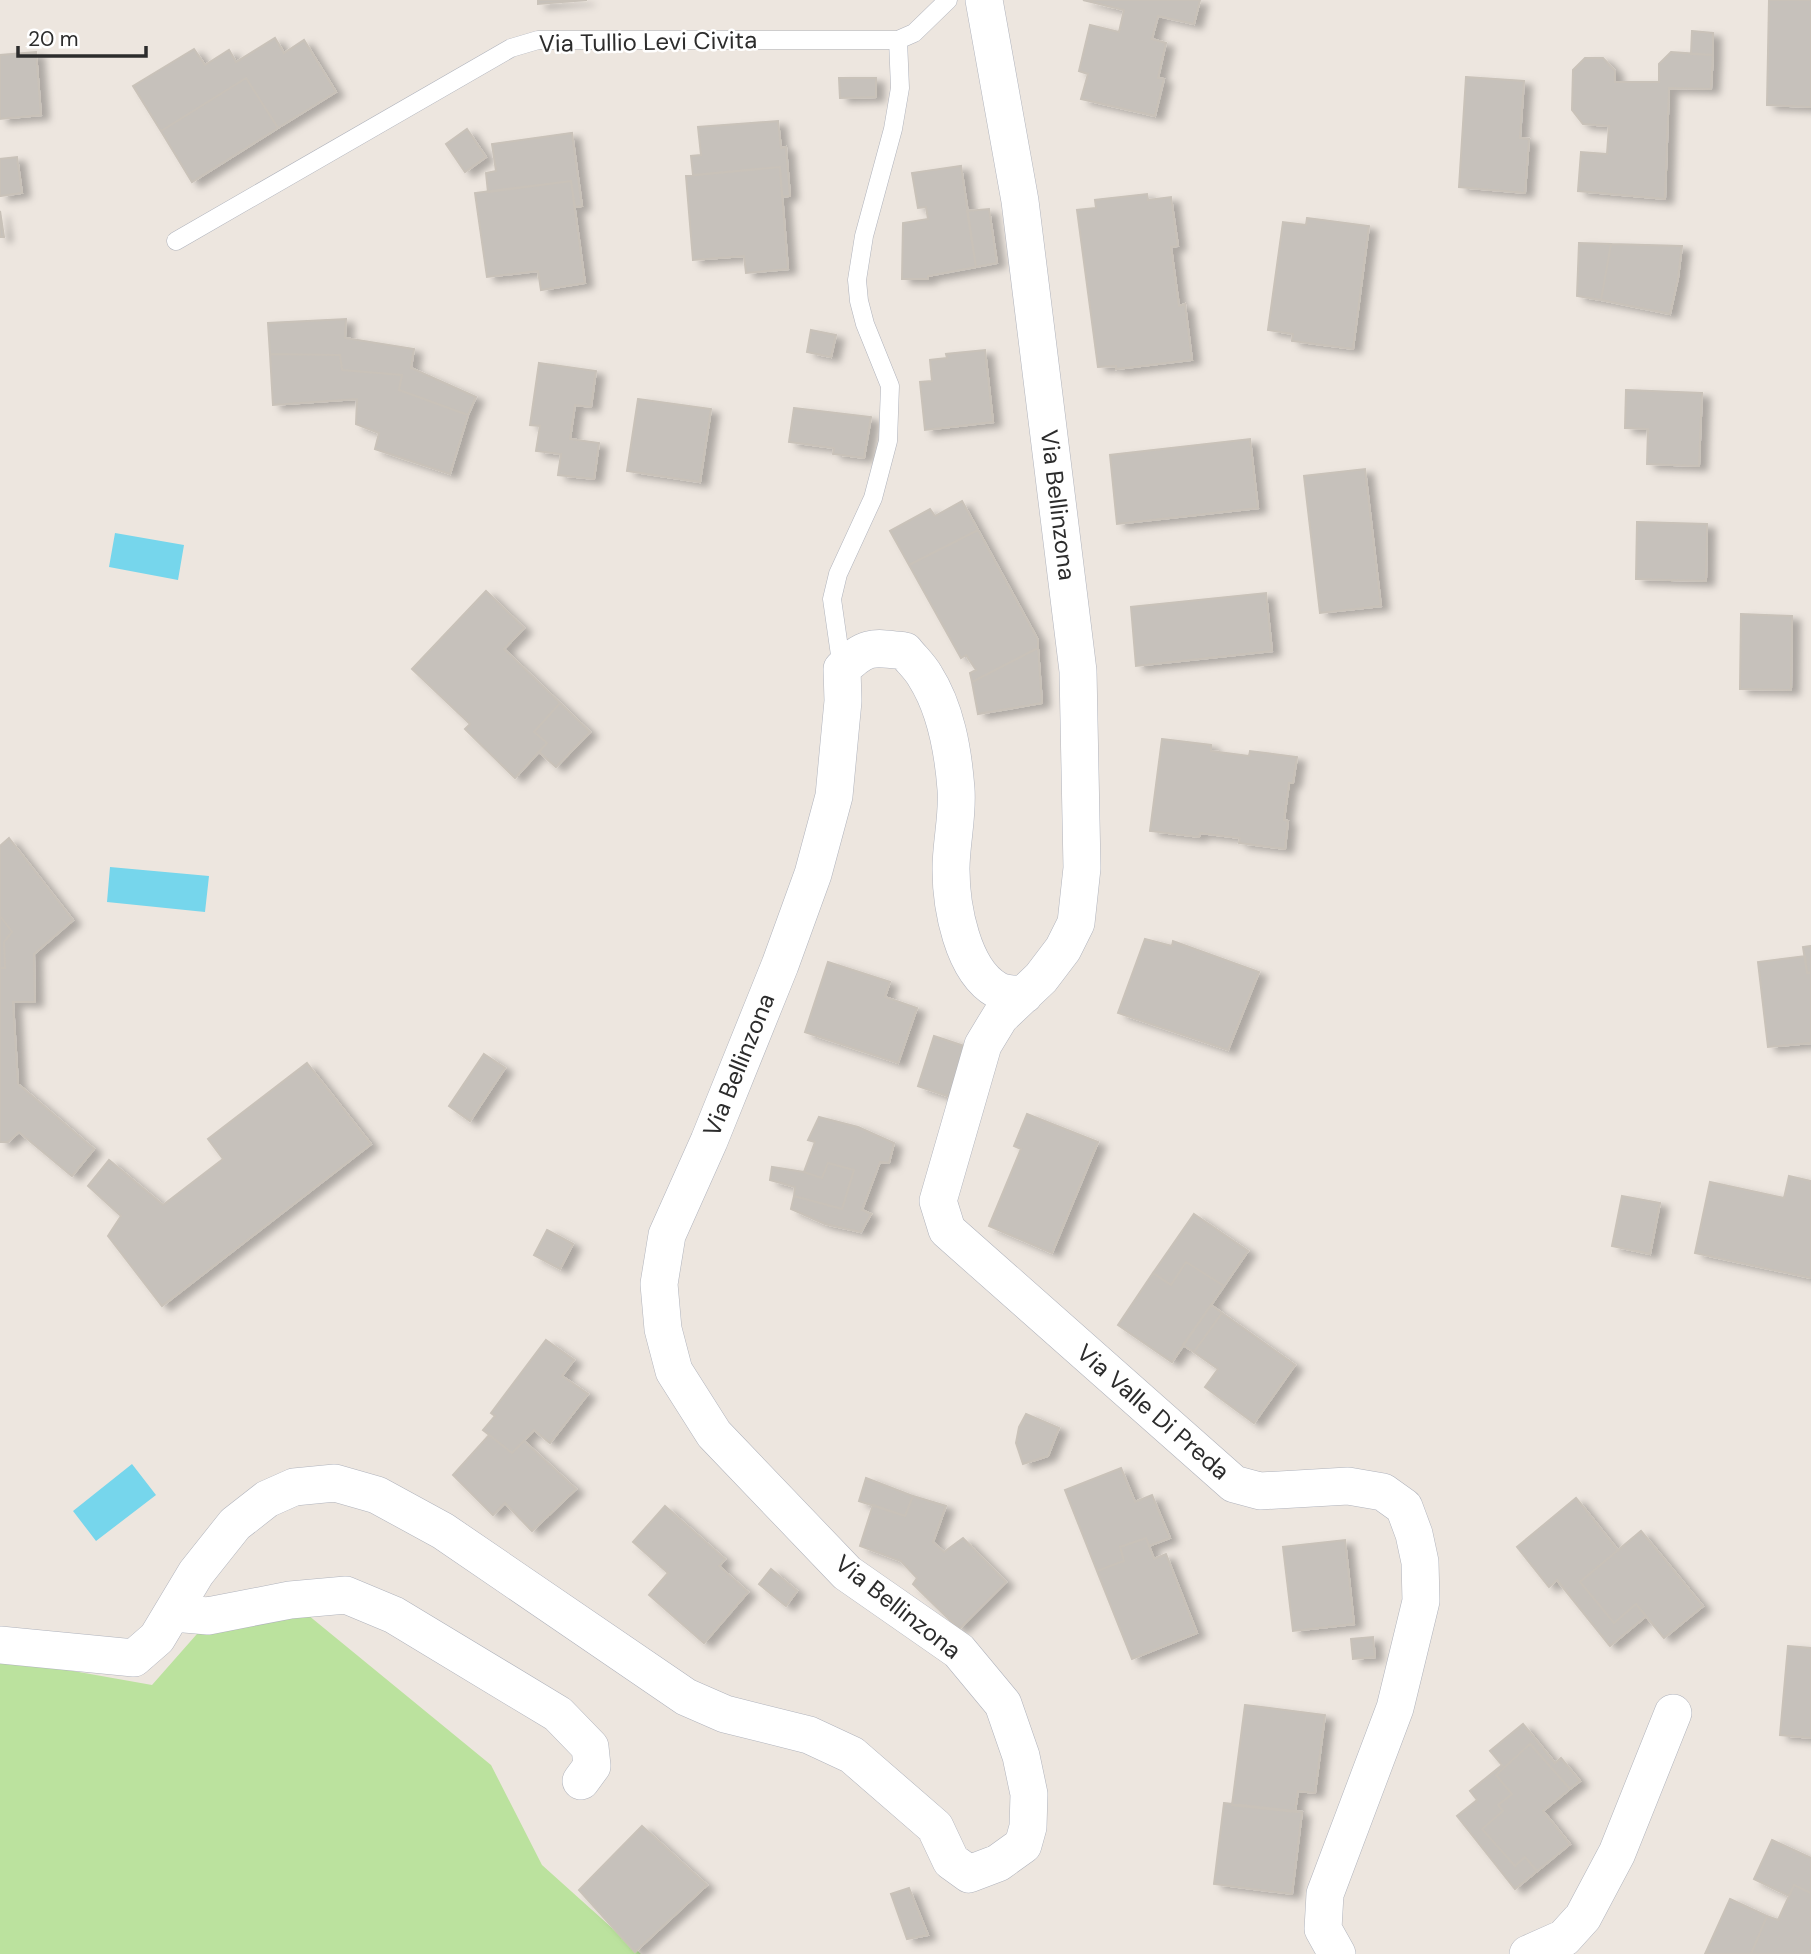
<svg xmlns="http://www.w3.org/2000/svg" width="1811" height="1954" font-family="'DM Sans',sans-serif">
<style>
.green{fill:#bbe29e}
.water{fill:#76d6ec}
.building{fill:#c6c1bb;stroke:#c9c2b9;stroke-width:2;filter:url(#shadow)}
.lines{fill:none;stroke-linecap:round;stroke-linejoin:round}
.lane-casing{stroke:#b0b3bc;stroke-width:19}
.street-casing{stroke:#b0b3bc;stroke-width:38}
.lane{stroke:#fff;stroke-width:18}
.street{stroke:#fff;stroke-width:37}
.labels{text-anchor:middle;stroke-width:5;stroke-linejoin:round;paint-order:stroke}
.street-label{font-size:24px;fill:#2c2c2c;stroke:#fff}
</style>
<defs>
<filter id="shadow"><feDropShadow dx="8" dy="4.5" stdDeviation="3.5" flood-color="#0004"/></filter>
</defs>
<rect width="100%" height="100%" fill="#ede6df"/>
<!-- green -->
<path class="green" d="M 308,1615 L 491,1765 L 542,1865 L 641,1954 L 0,1954 L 0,1658 L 152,1685 L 204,1626 Z"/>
<!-- water -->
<path class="water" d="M 115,533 L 184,545 L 178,580 L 109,567 Z
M 110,867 L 209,876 L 205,912 L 107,902 Z
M 132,1464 L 156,1495 L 96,1541 L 73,1511 Z"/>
<!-- building -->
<path class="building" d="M 538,0 L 587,0 L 538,4 Z
M 1083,0 L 1200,0 L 1194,24 L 1158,16 L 1152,39 L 1166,43 L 1158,78 L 1164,79 L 1155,116 L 1081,99 L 1088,74 L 1079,71 L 1090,25 L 1119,32 L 1124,10 Z
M 1769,0 L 1811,0 L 1811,107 L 1767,105 Z
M 1692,31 L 1713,33 L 1713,55 L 1691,54 Z
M 275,38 L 284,53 L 304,40 L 336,92 L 278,128 L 246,78 L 161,131 L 133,86 L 194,49 L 205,65 L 229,50 L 236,62 Z
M 36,52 L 41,115 L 0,119 L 0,55 Z
M 1671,52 L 1713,55 L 1711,89 L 1669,88 L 1665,199 L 1578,191 L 1581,152 L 1607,154 L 1609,126 L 1583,124 L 1572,110 L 1573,70 L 1585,58 L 1603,58 L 1615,71 L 1615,82 L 1659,82 L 1659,64 Z
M 1466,77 L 1524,81 L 1520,138 L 1529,139 L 1525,193 L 1459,187 Z
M 246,78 L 278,128 L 192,182 L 161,131 Z
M 839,78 L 876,78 L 876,97 L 840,98 Z
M 778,121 L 781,148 L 786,147 L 790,196 L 782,197 L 780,167 L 693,175 L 691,156 L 701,155 L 698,127 Z
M 467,129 L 486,157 L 465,172 L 446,144 Z
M 572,133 L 582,206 L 575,207 L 571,181 L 488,192 L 486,173 L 496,171 L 492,144 Z
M 17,157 L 22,193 L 0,196 L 0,159 Z
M 961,166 L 976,267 L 928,276 L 928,279 L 902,279 L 903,223 L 928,219 L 926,207 L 918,208 L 912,173 Z
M 780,167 L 788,269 L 746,273 L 744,256 L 693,260 L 686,176 Z
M 571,181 L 585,283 L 541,290 L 538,271 L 487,277 L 475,193 Z
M 1147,194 L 1148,200 L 1171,197 L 1178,246 L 1171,247 L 1179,306 L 1185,304 L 1192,360 L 1116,369 L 1116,366 L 1098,367 L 1077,210 L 1096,208 L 1095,200 Z
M 989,209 L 997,263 L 976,267 L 967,211 Z
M 0,211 L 4,237 L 0,237 Z
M 1307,218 L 1369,226 L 1353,349 L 1292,341 L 1293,334 L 1268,330 L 1283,222 L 1306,225 Z
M 1579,243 L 1611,244 L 1601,300 L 1577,296 Z
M 1611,244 L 1682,246 L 1678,278 L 1670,314 L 1601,300 Z
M 346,319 L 345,338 L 414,349 L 411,368 L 476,397 L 468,415 L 399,390 L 402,375 L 342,370 L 340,355 L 270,354 L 268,323 Z
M 811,330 L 836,335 L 831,357 L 807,352 Z
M 985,350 L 993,422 L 925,430 L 920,382 L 932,381 L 930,360 L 947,358 L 946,354 Z
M 270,354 L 340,355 L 342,370 L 402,375 L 399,390 L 468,415 L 450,474 L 375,449 L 379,433 L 356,424 L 357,399 L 273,405 Z
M 539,363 L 596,371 L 591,407 L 575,405 L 570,439 L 599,443 L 594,479 L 558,475 L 561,454 L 536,451 L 540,426 L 530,425 Z
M 1626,390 L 1702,393 L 1699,466 L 1647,464 L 1648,429 L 1625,428 Z
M 638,399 L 711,409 L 700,482 L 627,471 Z
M 794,408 L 871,417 L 864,458 L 833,454 L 834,448 L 789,442 Z
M 1250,439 L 1258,508 L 1117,524 L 1110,455 Z
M 1365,469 L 1381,606 L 1320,613 L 1304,476 Z
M 962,501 L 978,530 L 909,565 L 890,531 L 930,509 L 935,516 Z
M 1637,522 L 1707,524 L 1706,581 L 1636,579 Z
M 978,530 L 1038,640 L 1038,648 L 972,682 L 970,673 L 976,670 L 966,655 L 961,658 L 909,565 Z
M 486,591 L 524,628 L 504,649 L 560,703 L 534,732 L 547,743 L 515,778 L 465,729 L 470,724 L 412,669 Z
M 1266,593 L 1272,651 L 1136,666 L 1131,607 Z
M 1741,614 L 1792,616 L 1791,690 L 1740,689 Z
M 1038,648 L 1042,703 L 978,714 L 972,682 Z
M 560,703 L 590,732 L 556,767 L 539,752 L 547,743 L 534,732 Z
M 1162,739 L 1211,745 L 1211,751 L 1249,756 L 1250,751 L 1297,757 L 1293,783 L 1289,783 L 1284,820 L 1288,821 L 1285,849 L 1239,843 L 1240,838 L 1200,833 L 1199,837 L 1150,831 Z
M 9,838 L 73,920 L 34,954 L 35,1002 L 13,1002 L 18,1084 L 94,1149 L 72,1176 L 19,1132 L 8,1142 L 0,1142 L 0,968 L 5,968 L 4,942 L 12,932 L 0,916 L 0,846 Z
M 0,916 L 12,932 L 4,942 L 5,968 L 0,968 Z
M 1145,939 L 1172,946 L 1173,941 L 1259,972 L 1228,1050 L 1118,1013 Z
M 1811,946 L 1811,972 L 1807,973 L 1803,947 Z
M 1805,956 L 1807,973 L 1811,972 L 1811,1043 L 1768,1047 L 1758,962 Z
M 828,962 L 890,982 L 885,997 L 917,1008 L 898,1063 L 805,1032 Z
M 934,1036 L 964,1046 L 950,1097 L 918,1086 Z
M 484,1054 L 505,1068 L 470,1121 L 449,1106 Z
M 307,1063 L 371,1144 L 162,1306 L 108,1236 L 121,1216 L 88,1186 L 109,1160 L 163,1205 L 223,1159 L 208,1139 Z
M 1027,1114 L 1098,1142 L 1052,1253 L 989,1226 L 1021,1149 L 1014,1146 Z
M 819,1117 L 858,1127 L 894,1143 L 889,1163 L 880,1162 L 862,1210 L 871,1214 L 861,1232 L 825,1224 L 791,1209 L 794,1196 L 842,1209 L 854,1170 L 828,1163 L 822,1178 L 804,1172 L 815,1142 L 808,1140 Z
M 828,1163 L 854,1170 L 842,1209 L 794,1196 L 795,1187 L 770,1180 L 772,1167 L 804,1172 L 822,1178 Z
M 1789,1176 L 1811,1181 L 1811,1278 L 1695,1253 L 1710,1182 L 1784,1198 Z
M 1622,1196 L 1660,1203 L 1650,1254 L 1612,1246 Z
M 1194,1214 L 1248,1251 L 1224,1286 L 1186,1262 L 1171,1285 L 1153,1273 Z
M 547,1230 L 573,1244 L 560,1269 L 534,1255 Z
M 1186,1262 L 1224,1286 L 1172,1362 L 1118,1325 L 1153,1273 L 1171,1285 Z
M 1211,1305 L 1222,1313 L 1194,1352 L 1183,1345 Z
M 1222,1313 L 1295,1365 L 1254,1423 L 1205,1387 L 1218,1369 L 1194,1352 Z
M 546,1340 L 574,1360 L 562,1376 L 588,1394 L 550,1443 L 534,1430 L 512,1453 L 483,1430 L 495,1416 L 491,1413 Z
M 1026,1414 L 1059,1428 L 1048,1456 L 1023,1464 L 1016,1443 L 1019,1427 Z
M 489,1435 L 512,1453 L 524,1441 L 576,1489 L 532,1531 L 505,1503 L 493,1515 L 453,1475 Z
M 1121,1468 L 1135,1502 L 1152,1495 L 1170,1538 L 1149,1546 L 1146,1538 L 1120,1547 L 1124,1561 L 1097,1571 L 1065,1490 Z
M 866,1478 L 913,1496 L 905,1516 L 859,1501 Z
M 913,1496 L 946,1506 L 933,1542 L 944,1552 L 963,1538 L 1006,1582 L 959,1629 L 913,1584 L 917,1578 L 901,1561 L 860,1546 L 873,1505 L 905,1516 Z
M 1576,1498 L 1618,1550 L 1580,1582 L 1614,1623 L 1636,1604 L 1646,1616 L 1610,1646 L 1557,1580 L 1549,1587 L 1517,1547 Z
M 665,1506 L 725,1559 L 719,1566 L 748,1592 L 704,1643 L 649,1595 L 668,1573 L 633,1542 Z
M 1641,1531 L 1703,1606 L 1664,1638 L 1636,1604 L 1614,1623 L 1580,1582 Z
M 1146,1538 L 1154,1559 L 1166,1554 L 1197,1633 L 1132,1659 L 1097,1571 L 1124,1561 L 1120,1547 Z
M 1345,1540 L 1354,1624 L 1293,1631 L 1283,1547 Z
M 771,1569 L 797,1591 L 786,1606 L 759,1584 Z
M 1373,1637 L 1375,1657 L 1353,1659 L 1351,1639 Z
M 1788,1646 L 1811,1648 L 1811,1738 L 1780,1735 Z
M 1245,1705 L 1325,1715 L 1315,1793 L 1298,1791 L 1295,1812 L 1232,1805 Z
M 1523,1724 L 1555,1763 L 1561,1758 L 1580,1781 L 1570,1789 L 1530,1744 L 1496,1775 L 1512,1794 L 1498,1805 L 1503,1811 L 1482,1829 L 1515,1866 L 1525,1857 L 1537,1871 L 1515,1889 L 1457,1816 L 1477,1800 L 1470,1791 L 1502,1765 L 1490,1751 Z
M 1530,1744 L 1570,1789 L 1543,1811 L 1570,1844 L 1537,1871 L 1525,1857 L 1515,1866 L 1482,1829 L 1503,1811 L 1498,1805 L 1512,1794 L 1496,1775 Z
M 1224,1803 L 1302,1812 L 1292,1894 L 1214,1884 Z
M 642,1826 L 707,1885 L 635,1952 L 579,1890 Z
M 1772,1840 L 1811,1858 L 1811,1893 L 1794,1885 L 1789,1896 L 1754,1879 Z
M 1794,1885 L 1811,1893 L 1811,1954 L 1751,1954 L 1767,1916 L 1778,1920 Z
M 909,1888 L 928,1935 L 907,1939 L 891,1894 Z
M 1730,1899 L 1767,1916 L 1751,1954 L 1705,1954 Z"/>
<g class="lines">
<!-- lane casing -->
<g class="lane-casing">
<path id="lane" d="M 176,241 L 511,48 L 538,40 L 898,40 L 914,33 L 948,0
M 842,669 L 832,599 L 838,574 L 873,498 L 888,441 L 890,386 L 865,324 L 859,301 L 857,280 L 864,236 L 893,129 L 900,88 L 898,40"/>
</g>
<!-- street casing -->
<g class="street-casing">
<path id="street" d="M 984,0 L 1020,201 L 1078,671 L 1082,868 L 1076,923 L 1063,949 L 1041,978 L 1000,1017 L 983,1045 L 938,1201 L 947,1230 L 1234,1484 L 1260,1491 L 1348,1486 L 1383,1492 L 1404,1507 L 1414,1534 L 1420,1562 L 1421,1601 L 1395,1708 L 1325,1894 L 1323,1929 L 1337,1954
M 173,1613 L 208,1616 L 290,1600 L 346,1595 L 394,1615 L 558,1714 L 590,1747 L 592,1766 L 581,1781
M 0,1645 L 134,1658 L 157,1638 L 196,1573 L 235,1524 L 267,1499 L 294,1487 L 335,1483 L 377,1495 L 443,1531 L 686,1697 L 725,1714 L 809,1735 L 852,1755 L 935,1827 L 951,1861 L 969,1874 L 998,1863 L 1023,1845 L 1028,1827 L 1029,1794 L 1021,1756 L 1003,1704 L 959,1651 L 847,1573 L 714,1434 L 674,1371 L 663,1329 L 659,1284 L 667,1235 L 709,1141 L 780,965 L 813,874 L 834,796 L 843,701 L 842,669 C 866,645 872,647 905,651 C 911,659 920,667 925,676 C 946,709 953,750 956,789 C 958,816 951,843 951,869 C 951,906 962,970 997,990 C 1004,994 1016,994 1024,995
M 1528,1954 L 1564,1938 L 1583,1917 L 1617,1853 L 1673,1713"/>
</g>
<!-- lane -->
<use href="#lane" class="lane"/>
<!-- street -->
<use href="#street" class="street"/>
</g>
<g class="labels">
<!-- street labels -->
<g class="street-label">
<text transform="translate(648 42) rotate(-1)" y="8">Via Tullio Levi Civita</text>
<text transform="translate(1058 505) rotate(83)" y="8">Via Bellinzona</text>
<text transform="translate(739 1065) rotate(-68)" y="8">Via Bellinzona</text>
<text transform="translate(1153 1412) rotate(41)" y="8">Via Valle Di Preda</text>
<text transform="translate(898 1607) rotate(38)" y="8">Via Bellinzona</text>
</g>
</g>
<!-- scale -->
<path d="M18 46v10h128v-10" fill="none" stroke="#2c2c2c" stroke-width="3.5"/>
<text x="28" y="46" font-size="21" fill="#2c2c2c" stroke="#ffffff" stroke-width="5" paint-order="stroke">20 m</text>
</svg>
